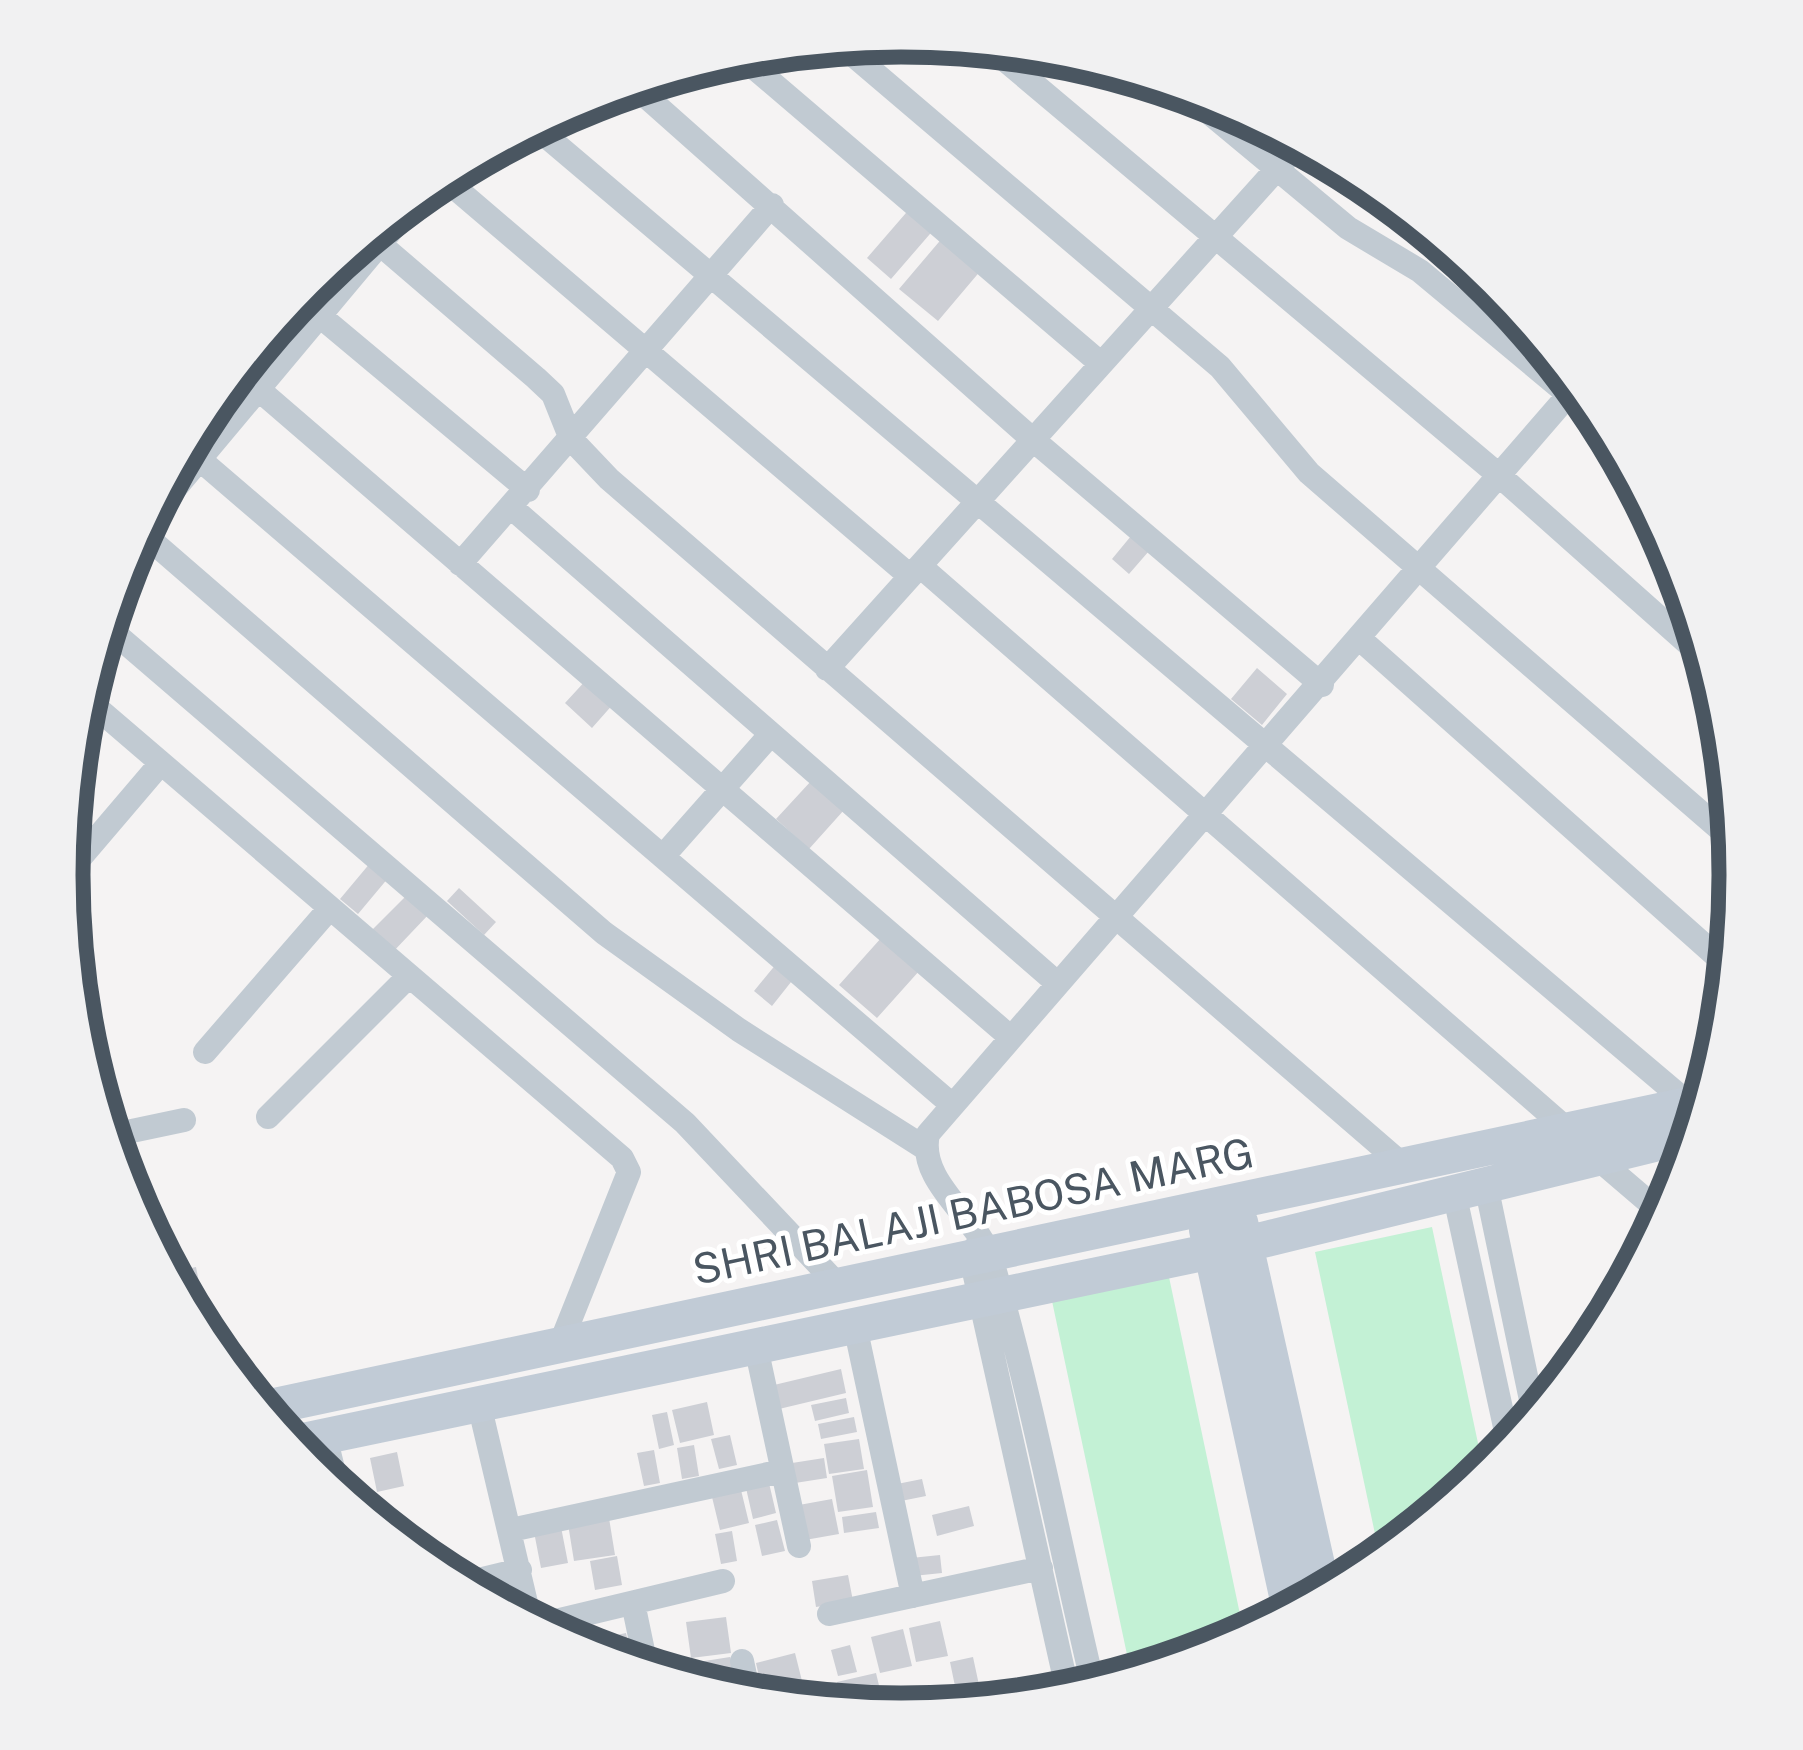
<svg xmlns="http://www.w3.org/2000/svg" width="1803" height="1750" font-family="'Public Sans',sans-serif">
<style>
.green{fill:#c3f1d5}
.building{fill:#cdcfd5}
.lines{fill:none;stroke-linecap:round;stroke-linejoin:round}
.street{stroke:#c1cad2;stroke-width:24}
.secondary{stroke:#c1cbd6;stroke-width:36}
.labels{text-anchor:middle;stroke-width:10;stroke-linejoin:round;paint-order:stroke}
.street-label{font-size:42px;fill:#4a5661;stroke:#fff}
.rim{fill:none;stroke:#4a5661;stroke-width:15}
</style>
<rect width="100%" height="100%" fill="#f5f3f3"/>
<!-- green -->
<path class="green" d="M 1432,1227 L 1485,1476 L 1381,1562 L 1315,1252 Z
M 1169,1277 L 1245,1638 L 1132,1678 L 1052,1301 Z"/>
<!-- building -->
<path class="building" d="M 912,206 L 936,227 L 891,279 L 867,258 Z
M 944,236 L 982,269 L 938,321 L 899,289 Z
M 1131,536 L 1149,551 L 1129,574 L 1112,559 Z
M 1257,668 L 1287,694 L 1262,725 L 1231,699 Z
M 588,678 L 615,702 L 592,728 L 565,703 Z
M 812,780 L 844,810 L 809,849 L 776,819 Z
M 371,862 L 389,877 L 358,914 L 340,899 Z
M 459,888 L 496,922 L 484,935 L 447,901 Z
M 409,893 L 430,913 L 391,954 L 369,933 Z
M 882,937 L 920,970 L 877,1018 L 839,985 Z
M 777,963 L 795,977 L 772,1006 L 754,991 Z
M 196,1267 L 211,1344 L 207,1345 L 167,1273 Z
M 841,1369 L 846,1393 L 779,1409 L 774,1385 Z
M 846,1398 L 849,1413 L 815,1421 L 811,1405 Z
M 707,1402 L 714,1435 L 680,1443 L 672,1410 Z
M 667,1412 L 674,1445 L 659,1449 L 652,1415 Z
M 854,1417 L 857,1432 L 821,1439 L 818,1424 Z
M 730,1435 L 737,1465 L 719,1469 L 711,1439 Z
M 859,1439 L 864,1469 L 829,1474 L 824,1444 Z
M 694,1445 L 699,1476 L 682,1479 L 677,1448 Z
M 654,1450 L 660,1483 L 644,1486 L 637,1453 Z
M 397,1452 L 404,1486 L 377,1492 L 370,1458 Z
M 824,1458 L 827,1478 L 795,1483 L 792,1463 Z
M 867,1470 L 873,1507 L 838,1512 L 832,1476 Z
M 922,1479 L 926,1496 L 896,1502 L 892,1485 Z
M 769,1483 L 776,1513 L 753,1519 L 746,1488 Z
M 741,1490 L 749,1523 L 720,1530 L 712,1497 Z
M 832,1499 L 839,1534 L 805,1540 L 799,1505 Z
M 969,1506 L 974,1526 L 937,1536 L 932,1515 Z
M 876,1512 L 879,1528 L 844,1533 L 842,1517 Z
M 408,1518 L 415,1556 L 386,1532 L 384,1522 Z
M 609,1518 L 615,1555 L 574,1561 L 568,1524 Z
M 777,1520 L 785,1551 L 762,1556 L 755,1525 Z
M 561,1527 L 568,1563 L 541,1568 L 534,1532 Z
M 732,1531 L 737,1561 L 721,1564 L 715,1534 Z
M 940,1555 L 942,1573 L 913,1576 L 911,1558 Z
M 617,1556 L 622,1585 L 595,1590 L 590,1561 Z
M 848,1575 L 853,1601 L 816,1607 L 812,1581 Z
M 726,1617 L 731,1653 L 691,1658 L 686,1622 Z
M 940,1621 L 948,1656 L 916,1662 L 909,1628 Z
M 903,1629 L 912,1666 L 880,1673 L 871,1637 Z
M 626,1633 L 630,1652 L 596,1655 L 593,1640 Z
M 850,1645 L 857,1672 L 838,1676 L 831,1650 Z
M 795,1653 L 803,1685 L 763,1695 L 756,1663 Z
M 730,1657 L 733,1674 L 694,1680 L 692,1663 Z
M 973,1657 L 979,1685 L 956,1691 L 950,1662 Z
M 876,1673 L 884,1706 L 843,1708 L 837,1682 Z
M 820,1689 L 824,1706 L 784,1702 L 783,1697 Z"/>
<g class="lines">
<!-- street -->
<path class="street" d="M 838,42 L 1220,367 L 1309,473 L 1737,844
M 986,44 L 1501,477 L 1710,663
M 737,53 L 1099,362
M 632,84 L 1031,438 L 1322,685
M 1177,86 L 1348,228 L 1420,271 L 1611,430
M 533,125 L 1689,1104
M 440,175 L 910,576
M 367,233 L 536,378 L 553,394 L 571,439 L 609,479 L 1403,1165
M 296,296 L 528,490
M 236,370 L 1009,1036
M 184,446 L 950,1103
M 512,508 L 1057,983
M 139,530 L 604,933 L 739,1030 L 925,1148
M 137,534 L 435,178
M 460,564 L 772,205
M 920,566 L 1568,1130
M 105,625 L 685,1123 L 839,1286
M 1361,640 L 1731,969
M 827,669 L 1301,142
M 83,696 L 622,1158 L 629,1172 L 560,1345
M 665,854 L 771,734
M 63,878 L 161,763
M 205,1052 L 330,908
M 268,1117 L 409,976
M 108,1136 L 184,1120
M 1597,1158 L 1666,1217
M 1486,1185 L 1535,1419
M 1454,1192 L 1510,1450
M 975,1248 L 971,1258 L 1069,1697
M 855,1326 L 913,1596
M 756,1347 L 799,1546
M 479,1404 L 531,1624
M 325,1436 L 339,1493
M 511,1530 L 782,1471
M 458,1585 L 520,1570
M 633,1603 L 647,1670
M 829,1614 L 1041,1568
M 535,1626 L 723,1581
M 742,1661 L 750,1699
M 1094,1689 C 1060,1547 1033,1401 992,1261 C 979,1218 917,1183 928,1134 L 1578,384
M 947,1709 L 1066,1684"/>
<!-- secondary -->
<path class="secondary" d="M 1240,1222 L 1324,1596
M 1207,1230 L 1291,1614
M 260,1409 L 1706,1101
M 288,1444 L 1246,1244 L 1695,1134"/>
</g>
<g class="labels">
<!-- street labels -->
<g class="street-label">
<text transform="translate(973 1211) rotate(-12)" y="15">SHRI BALAJI BABOSA MARG</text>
</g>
</g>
<!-- crop -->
<path d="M0 0H1803V1750H0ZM83 875a818 818 0 1 1 1636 0a818 818 0 1 1-1636 0Z" fill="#f1f1f2" fill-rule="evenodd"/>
<path class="rim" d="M83 875a818 818 0 1 1 1636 0a818 818 0 1 1-1636 0Z"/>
</svg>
